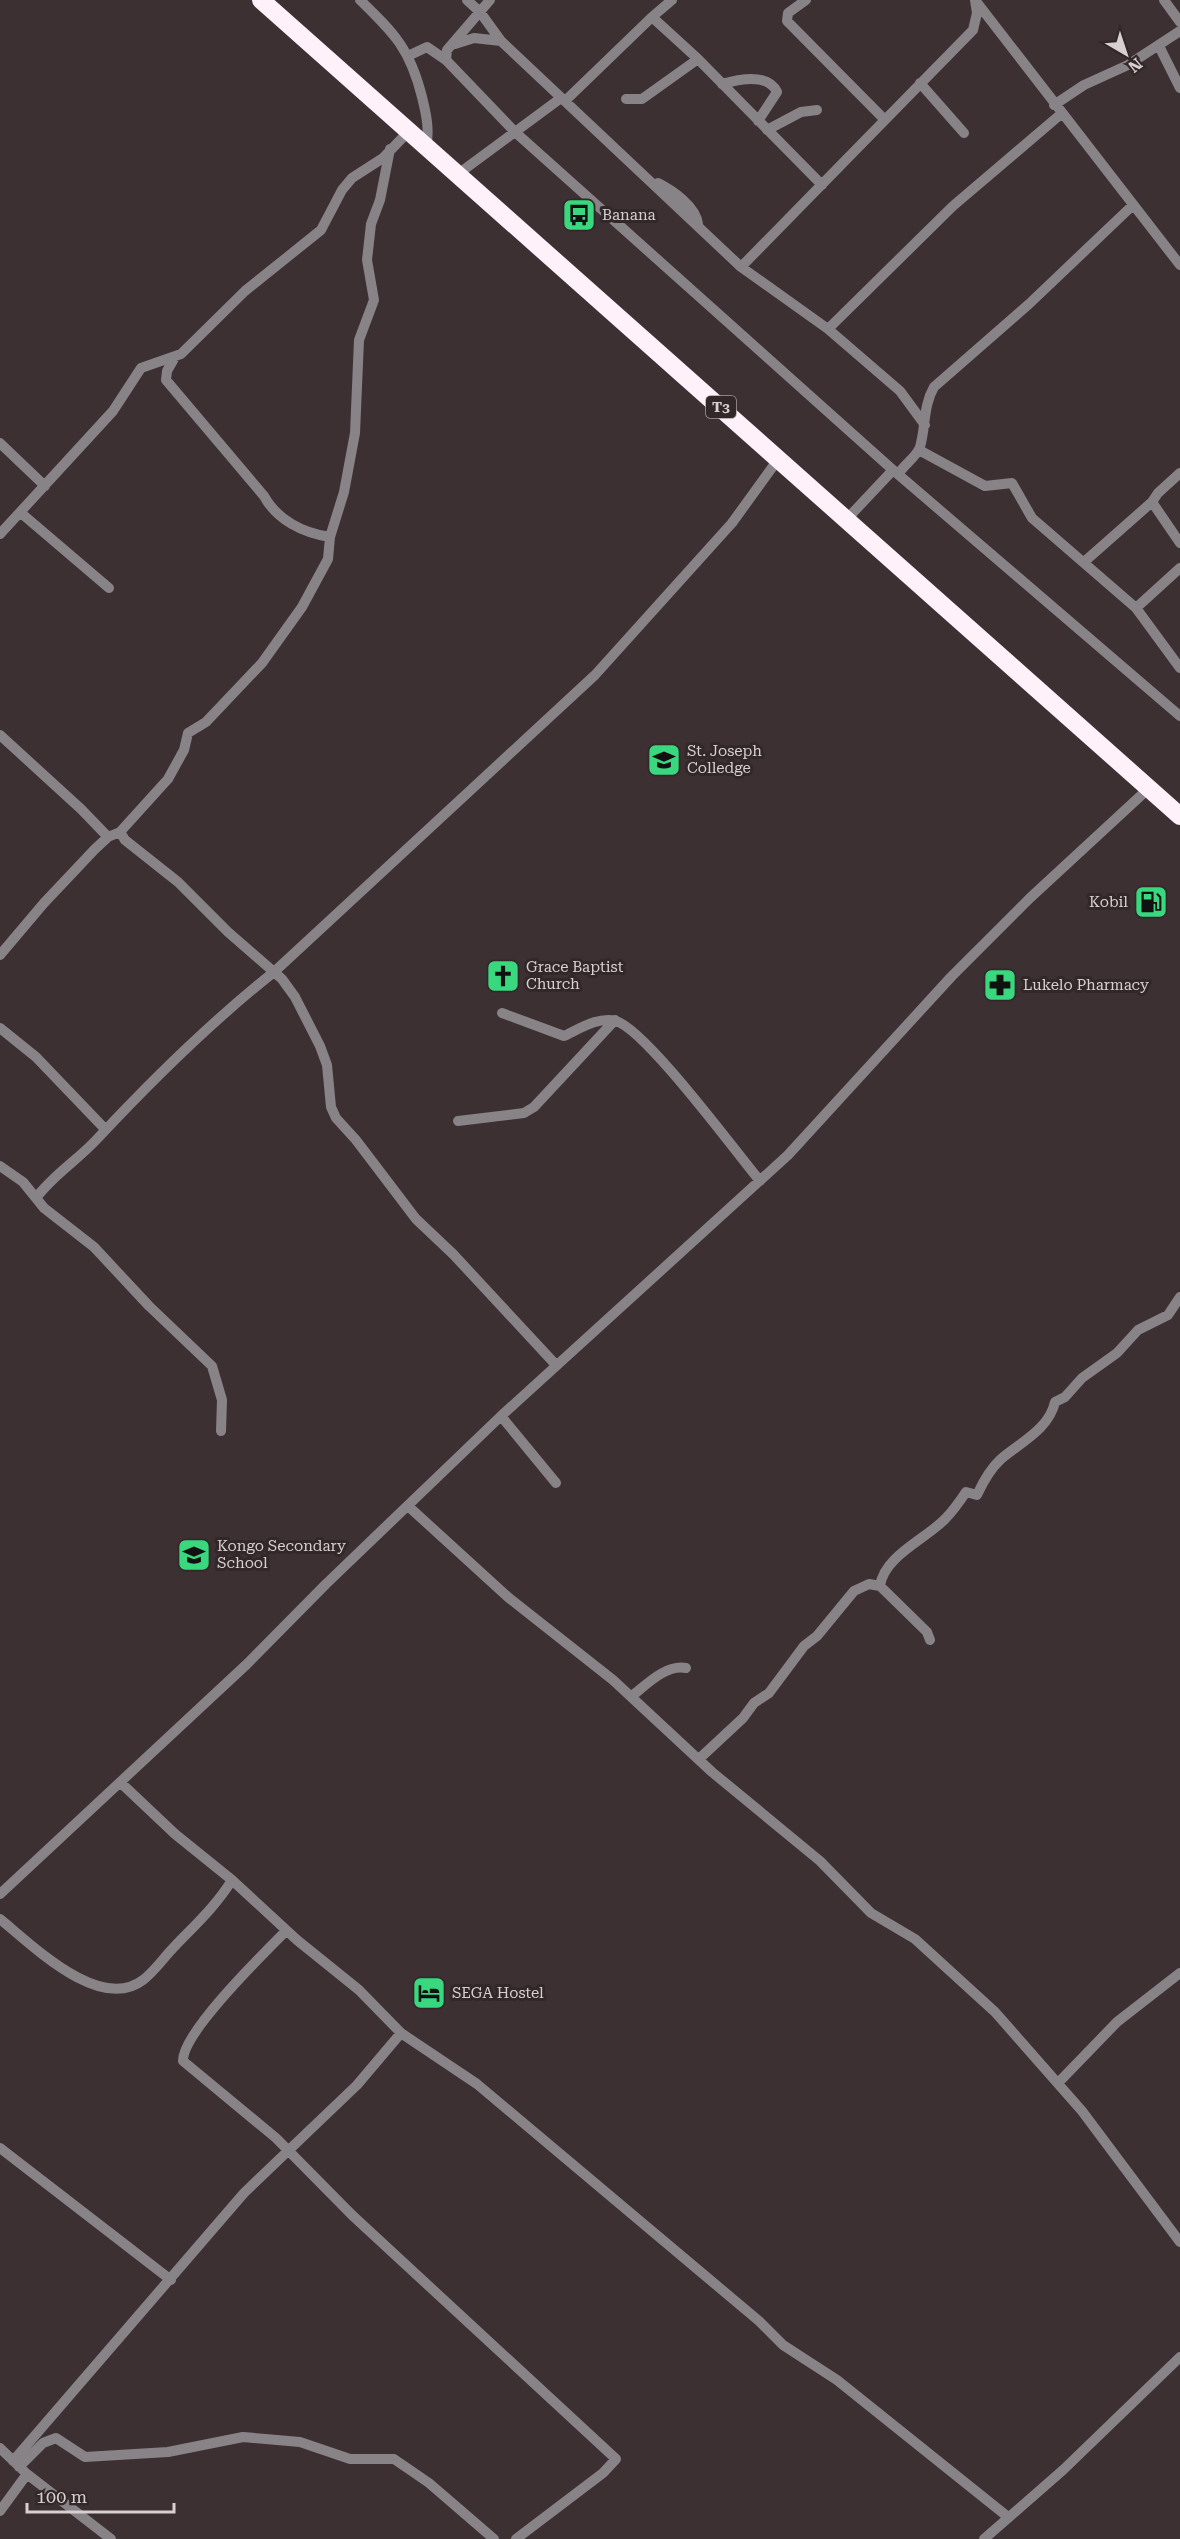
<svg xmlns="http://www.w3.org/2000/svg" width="1180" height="2539" font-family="'Roboto Serif',serif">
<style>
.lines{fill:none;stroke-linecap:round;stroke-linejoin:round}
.minor{stroke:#888387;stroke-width:10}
.highway{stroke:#fef1fa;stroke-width:18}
.labels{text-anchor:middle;stroke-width:6;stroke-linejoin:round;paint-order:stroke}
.shield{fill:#322729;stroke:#a69d9e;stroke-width:1.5}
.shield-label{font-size:14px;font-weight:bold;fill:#d7cfd0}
.poi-label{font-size:15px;fill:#d7cfd0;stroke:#322729;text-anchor:start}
</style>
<rect width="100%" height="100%" fill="#3d3033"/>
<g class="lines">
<!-- minor -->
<path class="minor" d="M 360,0 C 395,34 410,49 422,97 C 426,113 430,131 426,147
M 467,0 L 480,12 L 501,41 L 741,267 L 828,329 L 900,391 L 925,425
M 806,0 L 788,13 L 787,21 L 884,119
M 975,0 L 1180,265
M 1164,0 L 1180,22
M 652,17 L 698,59 L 822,185
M 455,44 L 474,38 L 501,41
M 1159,46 L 1180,88
M 410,55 L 427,47 L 446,60 L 515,132 L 893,470 L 1180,716
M 446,60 L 447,50 L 490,0
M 920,83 L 964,133
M 722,84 C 739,79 768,73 777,92 L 758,121
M 626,99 L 642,99 L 698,59
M 565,101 L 652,17 L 672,0
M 1054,105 L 1084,85 L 1128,65 L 1180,31
M 767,130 L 801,112 L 817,110
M 458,174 L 561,98
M 658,183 C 672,190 696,206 698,224
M 741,267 L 973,30 L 977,13 L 975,0
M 828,329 L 953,206 L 1061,114
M 175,357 L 167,371 L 166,380 L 264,496 C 277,520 303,533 330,537
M 0,443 L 45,486
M 919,450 L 985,486 L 1012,483 L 1032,518 L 1136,608 L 1180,668
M 899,473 C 905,464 917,456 920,447 C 926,426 923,406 934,387 L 1029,304 L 1133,205
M 1152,502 L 1180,543
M 21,513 L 109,588
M 846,520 L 893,470
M 0,534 L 113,411 L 141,368 L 181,354 L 245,291 L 321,230 L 342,190 L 352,178 L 383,158 L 408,132
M 1084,562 L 1152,502 L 1158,493 L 1180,473
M 1136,608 L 1180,568
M 0,735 L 81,809 L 108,837
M 120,832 L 125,840 L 178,882 L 228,932 L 282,979 L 295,997 L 320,1046 L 327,1065 L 331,1107 L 336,1118 L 356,1140 L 416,1219 L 453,1254 L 556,1365
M 0,955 L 44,903 L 95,849 L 108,837 L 120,832 L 168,779 L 184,750 L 188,733 L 206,722 L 262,663 L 302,607 L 328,559 L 330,537 L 344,492 L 355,433 L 359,340 L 374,300 L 367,260 L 371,224 L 380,200 L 390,149
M 502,1013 L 564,1036 C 579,1029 599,1016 616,1021 C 646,1030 735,1151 760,1181
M 0,1028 L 36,1057 L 105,1129
M 458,1121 L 524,1113 L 534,1107 L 615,1020
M 0,1166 L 23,1182 L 44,1208 L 94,1247 L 149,1306 L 212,1366 L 222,1400 L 221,1431
M 36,1198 C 54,1174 78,1160 98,1138 C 153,1079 211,1022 274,972 L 595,675 L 732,523 L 779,458
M 501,1416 L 556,1483
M 408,1506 L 509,1598 L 613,1680 L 712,1772 L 820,1861 L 871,1913 L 915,1939 L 995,2012 L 1082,2111 L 1180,2242
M 880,1586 C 884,1556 926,1539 945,1519 C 953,1511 960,1501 966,1492 L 977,1495 C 983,1482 991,1468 1001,1459 C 1021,1442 1049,1429 1055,1402 L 1065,1397 L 1082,1378 L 1117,1353 L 1138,1330 L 1168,1315 L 1180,1297
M 632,1696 C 646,1685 666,1664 686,1668
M 699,1759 L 743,1718 L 754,1703 L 769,1693 L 804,1646 L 817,1636 L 854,1591 L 869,1584 L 880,1586 L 927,1632 L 930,1640
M 121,1783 L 175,1834 L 232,1880 L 297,1940 L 359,1990 L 401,2033 L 477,2084 L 759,2321 L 783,2345 L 837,2380 L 1008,2517
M 0,1894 L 247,1664 L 326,1584 L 501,1416 L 788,1155 L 951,977 L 1030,898 L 1148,789
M 0,1919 C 32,1945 100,2013 143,1980 C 155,1971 164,1957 175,1946 C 195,1925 216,1906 232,1880
M 286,1931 C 264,1953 182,2033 183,2061 L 276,2138 L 352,2215 L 616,2459 L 603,2473 L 516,2539
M 1058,2083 L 1117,2022 L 1180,1973
M 0,2148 L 171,2280
M 0,2448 L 27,2474 L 111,2539
M 13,2461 L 244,2193 L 357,2085 L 401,2033
M 19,2467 L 43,2443 L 56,2438 L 85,2457 L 168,2452 L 243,2437 L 300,2442 L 350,2459 L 394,2459 L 429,2483 L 494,2539
M 0,2511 L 27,2474
M 984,2539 L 1063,2470 L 1180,2357"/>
<!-- highway -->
<path class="highway" d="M 261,0 L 1180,816"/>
</g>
<!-- icons -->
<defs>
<g id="bus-square" transform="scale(1.725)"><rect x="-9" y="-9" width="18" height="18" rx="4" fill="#39d87f" stroke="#322729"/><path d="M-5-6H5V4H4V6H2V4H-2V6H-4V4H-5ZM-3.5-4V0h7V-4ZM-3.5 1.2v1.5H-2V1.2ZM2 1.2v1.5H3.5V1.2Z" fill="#111"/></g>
<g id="university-square" transform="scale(1.725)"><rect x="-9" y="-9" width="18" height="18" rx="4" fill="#39d87f" stroke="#322729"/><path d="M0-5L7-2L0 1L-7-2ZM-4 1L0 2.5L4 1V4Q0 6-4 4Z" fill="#111"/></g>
<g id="fuel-square" transform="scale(1.725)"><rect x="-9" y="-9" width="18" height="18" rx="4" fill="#39d87f" stroke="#322729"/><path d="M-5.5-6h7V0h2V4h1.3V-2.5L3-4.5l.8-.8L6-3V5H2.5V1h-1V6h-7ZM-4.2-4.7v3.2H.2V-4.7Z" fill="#111"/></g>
<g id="church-square" transform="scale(1.725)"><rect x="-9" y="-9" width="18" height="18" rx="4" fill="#39d87f" stroke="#322729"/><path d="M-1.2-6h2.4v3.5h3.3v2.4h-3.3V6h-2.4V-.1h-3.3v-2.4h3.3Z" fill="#111"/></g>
<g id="pharmacy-square" transform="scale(1.725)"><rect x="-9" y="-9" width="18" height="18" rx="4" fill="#39d87f" stroke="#322729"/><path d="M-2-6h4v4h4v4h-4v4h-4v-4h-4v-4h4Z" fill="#111"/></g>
<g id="school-square" transform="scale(1.725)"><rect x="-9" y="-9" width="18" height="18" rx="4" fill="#39d87f" stroke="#322729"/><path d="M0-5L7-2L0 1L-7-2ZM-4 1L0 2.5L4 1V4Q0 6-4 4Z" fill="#111"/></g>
<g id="hotel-square" transform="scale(1.725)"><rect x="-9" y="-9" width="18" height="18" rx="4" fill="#39d87f" stroke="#322729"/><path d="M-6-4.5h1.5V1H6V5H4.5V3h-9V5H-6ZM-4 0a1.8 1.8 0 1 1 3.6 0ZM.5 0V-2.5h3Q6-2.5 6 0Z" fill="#111"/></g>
</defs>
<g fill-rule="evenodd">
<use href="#bus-square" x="579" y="215"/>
<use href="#university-square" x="664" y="760"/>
<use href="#fuel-square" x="1151" y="902"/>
<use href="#church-square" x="503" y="976"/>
<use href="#pharmacy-square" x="1000" y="985"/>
<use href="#school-square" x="194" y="1555"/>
<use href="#hotel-square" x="429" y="1993"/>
</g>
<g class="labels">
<!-- shield labels -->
<rect class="shield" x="706" y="396" width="30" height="22" rx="4.5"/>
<g class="shield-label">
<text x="721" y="412">T3</text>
</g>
<!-- poi labels -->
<g class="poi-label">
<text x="602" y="220">Banana</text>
<text x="687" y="756">St. Joseph<tspan x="687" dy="17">Colledge</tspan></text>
<text x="1128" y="907" text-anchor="end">Kobil</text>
<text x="526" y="972">Grace Baptist<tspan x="526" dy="17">Church</tspan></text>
<text x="1023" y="990">Lukelo Pharmacy</text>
<text x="217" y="1551">Kongo Secondary<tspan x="217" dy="17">School</tspan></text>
<text x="452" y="1998">SEGA Hostel</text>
</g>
</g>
<!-- north arrow -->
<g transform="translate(1126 54) rotate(141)" stroke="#322729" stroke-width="4.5" paint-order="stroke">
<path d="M0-4.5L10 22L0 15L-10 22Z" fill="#d7cfd0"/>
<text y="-9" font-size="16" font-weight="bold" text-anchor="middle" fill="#d7cfd0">N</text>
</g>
<!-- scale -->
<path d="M27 2503v9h147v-9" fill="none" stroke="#d7cfd0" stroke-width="3"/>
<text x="36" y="2503" font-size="18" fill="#d7cfd0" stroke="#322729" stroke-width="4.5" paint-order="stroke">100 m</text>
</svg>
